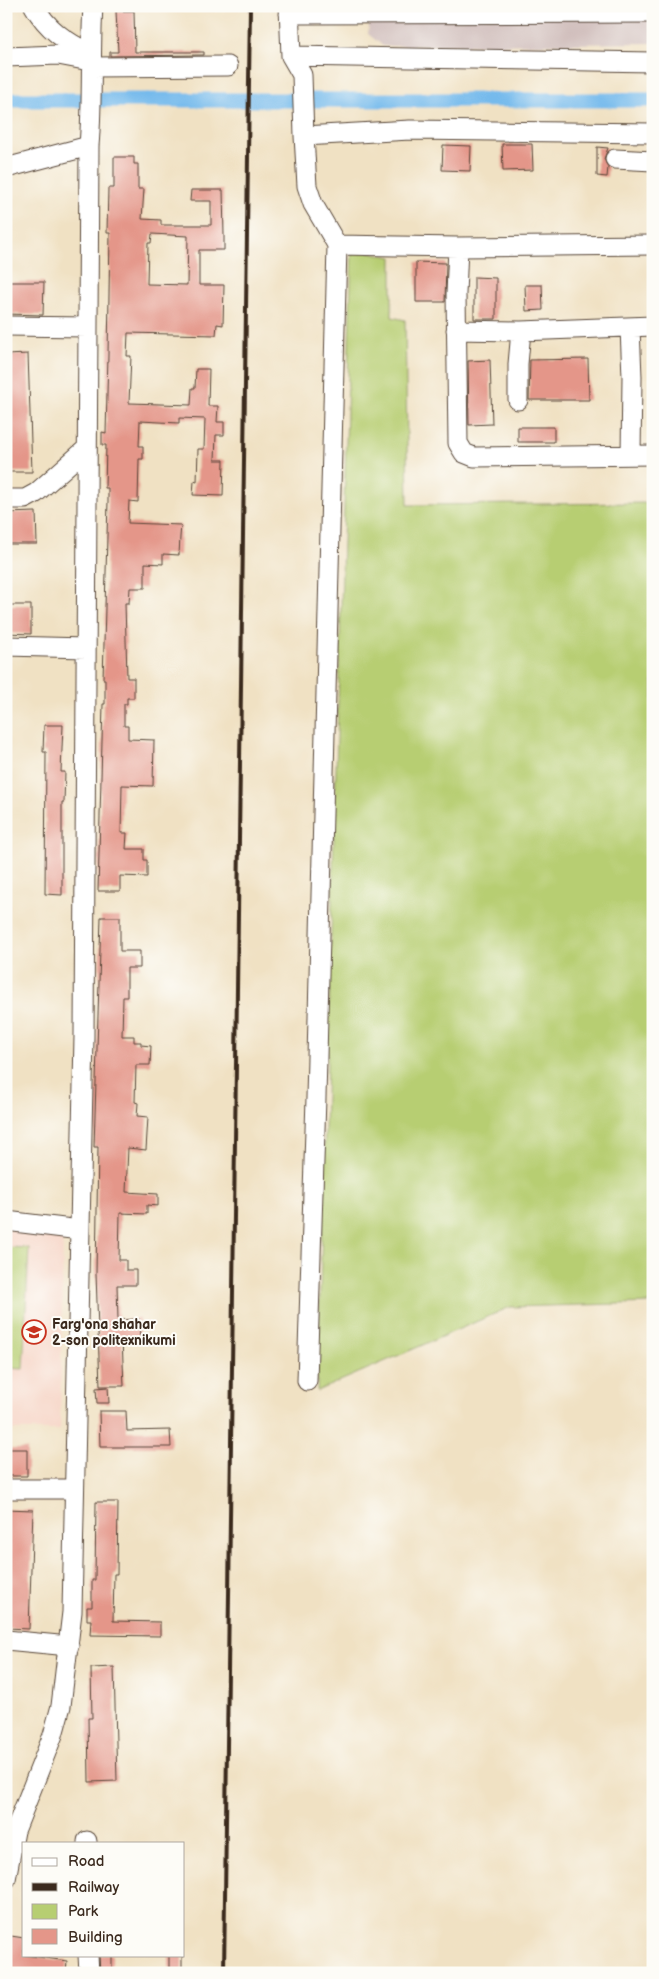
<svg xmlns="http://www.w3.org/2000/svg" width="659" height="1979" font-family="'Balsamiq Sans',sans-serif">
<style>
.built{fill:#f6d2c3}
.industrial{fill:#d1bfbd}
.green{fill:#b7ce72;stroke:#797c48}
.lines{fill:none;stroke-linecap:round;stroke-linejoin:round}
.canal{stroke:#75baec;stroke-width:15}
.building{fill:#e49689;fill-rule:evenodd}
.minor-casing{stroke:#564537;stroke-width:21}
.minor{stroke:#fff;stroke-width:19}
.rail{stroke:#3b2a1e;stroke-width:4}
.labels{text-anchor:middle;stroke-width:4;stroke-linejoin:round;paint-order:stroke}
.poi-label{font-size:14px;font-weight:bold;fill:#3b2a1e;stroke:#fdfcf7;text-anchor:start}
</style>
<rect width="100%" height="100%" fill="#fdfcf7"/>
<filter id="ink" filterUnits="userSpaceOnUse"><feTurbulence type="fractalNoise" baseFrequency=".02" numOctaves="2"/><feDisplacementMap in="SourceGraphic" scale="10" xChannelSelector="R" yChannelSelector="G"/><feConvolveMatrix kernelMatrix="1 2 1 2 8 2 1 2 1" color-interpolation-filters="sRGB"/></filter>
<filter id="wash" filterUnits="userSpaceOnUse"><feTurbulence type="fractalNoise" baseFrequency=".0096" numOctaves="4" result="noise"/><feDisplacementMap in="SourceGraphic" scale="20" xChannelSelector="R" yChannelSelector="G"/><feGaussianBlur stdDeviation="1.12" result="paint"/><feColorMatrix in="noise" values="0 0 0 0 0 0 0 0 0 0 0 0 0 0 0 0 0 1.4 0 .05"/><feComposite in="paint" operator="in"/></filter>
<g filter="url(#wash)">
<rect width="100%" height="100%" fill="#f0e1c3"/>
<!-- built -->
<path class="built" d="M 6,1229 L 63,1235 L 60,1430 L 6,1430 Z"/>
<!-- industrial -->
<path class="industrial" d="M 371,6 L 653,6 L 653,43 L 383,46 L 368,34 Z"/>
<!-- green -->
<path class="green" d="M 352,248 L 392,257 L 392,317 L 405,320 L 408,505 L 653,503 L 653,1303 L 510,1307 L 317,1391 Z
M 6,1247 L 29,1248 L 23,1369 L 6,1368 Z"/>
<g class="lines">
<!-- canal -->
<path class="canal" d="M 6,100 L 653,100"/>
</g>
<g id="blocks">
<!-- building -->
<path class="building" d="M 116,11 L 134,11 L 135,52 L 204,52 L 204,55 L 110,56 L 110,52 L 118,52 Z
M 502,144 L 532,144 L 533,170 L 503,171 Z
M 443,145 L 471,146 L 470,171 L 442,170 Z
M 597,147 L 608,148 L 604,159 L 608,167 L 607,177 L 597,176 Z
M 114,157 L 134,157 L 134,164 L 138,164 L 138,189 L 144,189 L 142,219 L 161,220 L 161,225 L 211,225 L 211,201 L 190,201 L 191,190 L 223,190 L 224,236 L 224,250 L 199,250 L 199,285 L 224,285 L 223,325 L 217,324 L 216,335 L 128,333 L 127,356 L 131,356 L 129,403 L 191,405 L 192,388 L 195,388 L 196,369 L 209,369 L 208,406 L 218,406 L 217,422 L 224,422 L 224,435 L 216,435 L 215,460 L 224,460 L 223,496 L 193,495 L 194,481 L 197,482 L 198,449 L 204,449 L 205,419 L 179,418 L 179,423 L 140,421 L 139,446 L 143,446 L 143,459 L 139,459 L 138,502 L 129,501 L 128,523 L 181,525 L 180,537 L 179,555 L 163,554 L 163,564 L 145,563 L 145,588 L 130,588 L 129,603 L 125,603 L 127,678 L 134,678 L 134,698 L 127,698 L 127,704 L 124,704 L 124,726 L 128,726 L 128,739 L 154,740 L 153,786 L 122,785 L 121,833 L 127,833 L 126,849 L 144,849 L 144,860 L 147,860 L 147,877 L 120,876 L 120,891 L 98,891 L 103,704 L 105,704 L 105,679 L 103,679 L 108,501 L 108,488 L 105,488 L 106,445 L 102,445 L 102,432 L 106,433 L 108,355 L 110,233 L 107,233 L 108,188 L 114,188 ZM 152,234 L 188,236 L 187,285 L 147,284 L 148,243 L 151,243 Z
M 416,262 L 446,263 L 445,302 L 416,302 Z
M 474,277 L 496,278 L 496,319 L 474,319 Z
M 6,282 L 44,282 L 43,315 L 6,314 Z
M 525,285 L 542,285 L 543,310 L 526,311 Z
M 28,354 L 32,472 L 6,472 L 6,355 Z
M 588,359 L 589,400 L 529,400 L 530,360 Z
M 490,360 L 492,424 L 469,425 L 468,361 Z
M 518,427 L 554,427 L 554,442 L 518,442 Z
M 36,512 L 37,544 L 6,544 L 6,513 Z
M 6,605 L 31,605 L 31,634 L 6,633 Z
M 44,725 L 63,725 L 61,772 L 65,772 L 64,802 L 62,802 L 62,895 L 45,894 L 46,752 L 43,752 Z
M 101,917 L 120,917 L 120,951 L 140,951 L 140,968 L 127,968 L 127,997 L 123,997 L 122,1036 L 134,1036 L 134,1042 L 141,1042 L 141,1045 L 151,1046 L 150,1065 L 136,1065 L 135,1102 L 138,1103 L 137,1116 L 148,1117 L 146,1150 L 128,1148 L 126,1192 L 158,1194 L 158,1206 L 147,1205 L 147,1214 L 120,1213 L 119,1260 L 126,1260 L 126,1270 L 136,1270 L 136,1285 L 117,1285 L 118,1320 L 139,1319 L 140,1339 L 122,1339 L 124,1386 L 100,1386 L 96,1274 L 98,1147 L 94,1147 Z
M 108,1387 L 109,1403 L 97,1403 L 96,1388 Z
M 99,1411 L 126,1411 L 127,1431 L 170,1430 L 171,1447 L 100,1447 Z
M 6,1449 L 27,1449 L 27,1476 L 6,1476 Z
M 96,1502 L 118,1502 L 117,1574 L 114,1574 L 113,1621 L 160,1622 L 160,1636 L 90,1635 L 91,1620 L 87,1620 L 87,1607 L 92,1607 L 92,1580 L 95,1580 Z
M 6,1509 L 33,1510 L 29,1629 L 6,1628 Z
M 114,1667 L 117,1781 L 89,1782 L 88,1718 L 92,1718 L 91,1668 Z
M 11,1936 L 24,1938 L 24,1955 L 67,1961 L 66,1973 L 6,1973 Z
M 99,1955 L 112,1955 L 112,1973 L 100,1973 Z
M 169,1955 L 182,1955 L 182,1973 L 169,1973 Z"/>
</g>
</g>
<g filter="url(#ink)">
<use href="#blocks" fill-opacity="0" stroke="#564537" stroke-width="1"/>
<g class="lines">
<!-- minor casing -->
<g class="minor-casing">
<path id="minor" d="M 34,6 C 47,29 66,42 89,53
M 289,6 L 291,56 L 302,75 L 304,136 L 410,130 L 653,133
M 289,14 L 653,13
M 291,56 L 653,62
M 6,57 L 58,55 L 90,61
M 91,67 L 228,66
M 304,136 L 307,186 L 313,204 L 337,245 L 458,247 L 653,245
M 615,159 L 653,161
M 6,168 L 89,146
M 458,247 L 456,294 L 458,443 L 464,453 L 474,457 L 653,455
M 6,326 L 88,327
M 630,328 L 632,377 L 631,455
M 456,330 L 521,331 L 653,326
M 518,400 L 518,364 L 521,331
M 6,499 L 25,499 L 36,493 L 87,448
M 6,646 L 86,648
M 6,1221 L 80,1230
M 307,1381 L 316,1098 L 337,245
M 6,1489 L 74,1489
M 6,1640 L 69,1646
M 87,1841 L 87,1843
M 6,1879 L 15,1831 L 53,1735 L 61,1706 L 72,1612 L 84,1036 L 89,146 C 93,99 90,53 93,6
M 88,1955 L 89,1973"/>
</g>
<!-- minor -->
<use href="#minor" class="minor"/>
<!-- rail -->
<path class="rail" d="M 224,1973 L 250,6"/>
</g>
</g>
<!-- icons -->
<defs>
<g id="university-ring" transform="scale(1.25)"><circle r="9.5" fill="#fdfcf7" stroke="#c8321e" stroke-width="1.5"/><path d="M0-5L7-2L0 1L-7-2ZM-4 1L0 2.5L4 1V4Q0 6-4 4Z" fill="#c8321e"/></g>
</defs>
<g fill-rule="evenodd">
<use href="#university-ring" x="34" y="1332"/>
</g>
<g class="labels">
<!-- poi labels -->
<g class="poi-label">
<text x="52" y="1329">Farg'ona shahar<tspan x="52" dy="16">2-son politexnikumi</tspan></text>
</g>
</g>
<!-- margin -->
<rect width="659" height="1979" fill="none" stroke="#fdfcf7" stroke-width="25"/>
<!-- legend -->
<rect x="22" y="1842" width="162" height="115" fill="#fdfcf7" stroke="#afa8a0"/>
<rect x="32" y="1858" width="25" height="8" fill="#ffffff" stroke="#afa8a0"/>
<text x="68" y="1866" font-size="15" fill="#3b2a1e">Road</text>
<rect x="32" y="1883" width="25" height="8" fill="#3b2a1e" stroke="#afa8a0"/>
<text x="68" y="1892" font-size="15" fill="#3b2a1e">Railway</text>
<rect x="32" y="1904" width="25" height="15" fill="#b7ce72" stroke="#afa8a0"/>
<text x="68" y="1916" font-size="15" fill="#3b2a1e">Park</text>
<rect x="32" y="1929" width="25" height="15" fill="#e49689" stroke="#afa8a0"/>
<text x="68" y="1942" font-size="15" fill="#3b2a1e">Building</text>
</svg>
